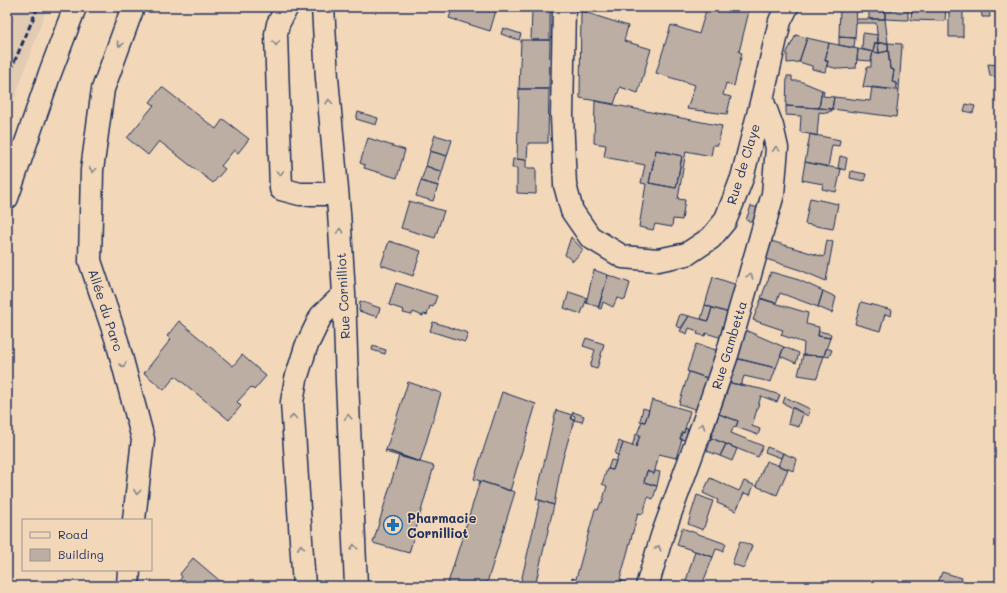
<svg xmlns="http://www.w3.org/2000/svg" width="1007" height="593" font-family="Mali,sans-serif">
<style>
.built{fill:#e2cbb2}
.building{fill:#bdaea3;stroke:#1b2f5e;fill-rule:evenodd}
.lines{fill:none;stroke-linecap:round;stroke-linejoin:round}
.minor-casing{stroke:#1b2f5e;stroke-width:25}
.minor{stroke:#f2d8b9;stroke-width:22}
.rail{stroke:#1b2f5e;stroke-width:3;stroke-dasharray:6 3;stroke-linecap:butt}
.oneway{stroke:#86848c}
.labels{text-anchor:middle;stroke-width:3;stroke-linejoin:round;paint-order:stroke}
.street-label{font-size:13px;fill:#1b2f5e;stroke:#f2d8b9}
.poi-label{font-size:13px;font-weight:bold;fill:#1b2f5e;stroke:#f2d8b9;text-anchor:start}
</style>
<rect width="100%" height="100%" fill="#f2d8b9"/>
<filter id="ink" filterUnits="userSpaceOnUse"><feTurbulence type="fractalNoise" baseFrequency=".025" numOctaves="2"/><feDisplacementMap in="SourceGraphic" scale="8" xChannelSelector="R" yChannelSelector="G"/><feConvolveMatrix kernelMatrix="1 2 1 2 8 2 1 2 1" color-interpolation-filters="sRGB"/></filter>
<g filter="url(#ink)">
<!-- built -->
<path class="built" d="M 7,7 L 47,7 L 7,120 Z"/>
<!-- building -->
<path class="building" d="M 453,7 L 497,7 L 490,31 L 449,18 Z
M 707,7 L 750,7 L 739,52 L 742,53 L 734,86 L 726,83 L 723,95 L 731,97 L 727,114 L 687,109 L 695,85 L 656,73 L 671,25 L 699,34 Z
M 840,7 L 857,7 L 855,38 L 839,37 Z
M 869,7 L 883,7 L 883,11 L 869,10 Z
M 883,7 L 890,7 L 890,10 L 897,10 L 897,7 L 908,7 L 908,20 L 885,19 L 885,11 L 883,11 Z
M 912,7 L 946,7 L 945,21 L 911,20 Z
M 981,7 L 989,7 L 990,17 L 982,17 Z
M 532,10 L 550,10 L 550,40 L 531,40 Z
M 869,10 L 885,11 L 885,19 L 869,19 Z
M 949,10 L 963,11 L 963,37 L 949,37 Z
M 581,11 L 628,26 L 624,41 L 651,49 L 638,93 L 620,87 L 614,104 L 580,98 Z
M 856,19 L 885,19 L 888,43 L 878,43 L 876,23 L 856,23 Z
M 503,28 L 521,34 L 519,40 L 501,34 Z
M 863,33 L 878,35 L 878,43 L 875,43 L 873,52 L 862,49 Z
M 796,35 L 807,38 L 799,62 L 787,63 L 787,52 Z
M 839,37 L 855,38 L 854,48 L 839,45 Z
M 807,38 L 829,43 L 825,61 L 828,61 L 825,72 L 812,69 L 812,66 L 799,62 Z
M 521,40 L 550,40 L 549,89 L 519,89 Z
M 829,43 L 858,49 L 856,68 L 839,69 L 827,66 L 828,61 L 825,61 Z
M 875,43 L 878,43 L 879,53 L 873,52 Z
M 878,43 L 888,43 L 888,51 L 879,53 Z
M 888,43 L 902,44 L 899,90 L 896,90 L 896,83 L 892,82 L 894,70 L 890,69 Z
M 858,49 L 873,52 L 871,61 L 857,60 Z
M 888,51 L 890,69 L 894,70 L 892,82 L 896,83 L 896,90 L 863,87 L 867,67 L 871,67 L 871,61 L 873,52 L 879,53 Z
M 988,64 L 998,65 L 999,77 L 990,76 Z
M 787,76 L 792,76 L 792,81 L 800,81 L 822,90 L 819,108 L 786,106 Z
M 162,87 L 216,129 L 223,119 L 249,139 L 238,153 L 234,150 L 221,166 L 225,169 L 213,183 L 159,141 L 148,155 L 127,138 L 154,105 L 150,102 Z
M 872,87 L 899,90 L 896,117 L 832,109 L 834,97 L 870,101 Z
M 519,89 L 549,89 L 548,143 L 528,143 L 527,160 L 517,159 Z
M 822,90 L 824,91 L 823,96 L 834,97 L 832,109 L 819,108 Z
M 595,101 L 722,126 L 718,145 L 713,145 L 711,156 L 686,151 L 678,199 L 685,200 L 682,220 L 673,219 L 672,227 L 655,224 L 653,230 L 639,227 L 646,184 L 641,183 L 645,165 L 604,157 L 606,145 L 594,143 ZM 656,150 L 682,156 L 676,188 L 649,183 Z
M 966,104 L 975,106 L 973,113 L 964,111 Z
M 786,106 L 819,108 L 832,109 L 832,111 L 829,111 L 828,113 L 819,112 L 817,136 L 800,132 L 801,116 L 786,115 Z
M 358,112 L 378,118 L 376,125 L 356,119 Z
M 810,134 L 840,140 L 839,146 L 832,145 L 828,167 L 805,162 Z
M 435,135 L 452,140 L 447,156 L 430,151 Z
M 368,138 L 405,150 L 397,178 L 364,168 L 365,165 L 360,163 Z
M 656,150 L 682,156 L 676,188 L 649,183 Z
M 430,151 L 447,156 L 442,172 L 426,166 Z
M 840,156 L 847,158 L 845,170 L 838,168 Z
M 513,159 L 526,160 L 526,168 L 536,168 L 536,194 L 517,193 L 517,168 L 512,168 Z
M 805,162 L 841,169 L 836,192 L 822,189 L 823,184 L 802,180 Z
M 426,166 L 442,172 L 438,186 L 421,181 Z
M 851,171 L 866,174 L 864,181 L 850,178 Z
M 421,181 L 438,186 L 433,201 L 416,196 Z
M 810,198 L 838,204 L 833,229 L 805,224 Z
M 409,201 L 444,211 L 435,238 L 401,228 Z
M 751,206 L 759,208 L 754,223 L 746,220 Z
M 571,237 L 583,250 L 573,261 L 565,255 Z
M 827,240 L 833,242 L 826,281 L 800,270 L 766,259 L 771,241 L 824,257 Z
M 389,241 L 421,251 L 413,276 L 381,265 Z
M 594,270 L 608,275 L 599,307 L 586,303 Z
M 771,272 L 799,280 L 823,291 L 818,307 L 780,293 L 776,303 L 761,298 Z
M 608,275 L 630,283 L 625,300 L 617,298 L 613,307 L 603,302 L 601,309 L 598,308 Z
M 713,277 L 737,285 L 728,313 L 705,305 Z
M 396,283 L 437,296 L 433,307 L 430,306 L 427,315 L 424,314 L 423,316 L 413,312 L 412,315 L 403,313 L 404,310 L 389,305 Z
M 823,291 L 836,297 L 832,313 L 818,307 Z
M 569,292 L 587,298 L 581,314 L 564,308 Z
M 761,299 L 808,313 L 806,324 L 819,327 L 818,336 L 830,338 L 824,356 L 803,355 L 804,343 L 781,335 L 783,330 L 753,320 Z
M 360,301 L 380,308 L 377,317 L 359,311 Z
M 861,302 L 892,310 L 891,316 L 885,314 L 880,331 L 855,324 Z
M 705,305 L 712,308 L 708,321 L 701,319 Z
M 712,308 L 730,313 L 722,338 L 706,333 L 705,336 L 697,334 L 698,331 L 689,328 L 687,334 L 680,331 L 689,316 L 708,321 Z
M 680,314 L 689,316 L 681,328 L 676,326 Z
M 179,321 L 233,366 L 242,355 L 266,376 L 254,390 L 251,387 L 237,402 L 241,406 L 229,420 L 175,376 L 164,390 L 144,373 L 171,339 L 167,336 Z
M 433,322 L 468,333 L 465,342 L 430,331 Z
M 745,330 L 784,347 L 776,368 L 736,358 Z
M 819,331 L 831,334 L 830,338 L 818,336 Z
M 586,338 L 604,344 L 597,369 L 590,367 L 595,350 L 583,346 Z
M 696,344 L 716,350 L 715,355 L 719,357 L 709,379 L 687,371 Z
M 373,346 L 386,350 L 385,354 L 372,350 Z
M 784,347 L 799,353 L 796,363 L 780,356 Z
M 826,348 L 832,350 L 829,357 L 824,356 Z
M 803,355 L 824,356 L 817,378 L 798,375 Z
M 738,359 L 776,368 L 771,382 L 744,376 L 741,385 L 730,383 Z
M 689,372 L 708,378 L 698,410 L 679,404 Z
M 408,382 L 441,393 L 420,462 L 386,450 Z
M 730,383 L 761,389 L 780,395 L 777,402 L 761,396 L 752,426 L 760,429 L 758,435 L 736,427 L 738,421 L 719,414 Z
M 502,392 L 536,404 L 510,491 L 474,479 Z
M 785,397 L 810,409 L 808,416 L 783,403 Z
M 652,400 L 690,411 L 684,433 L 682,432 L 680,439 L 682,439 L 676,458 L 659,454 L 654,474 L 647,471 L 644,482 L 657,486 L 653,499 L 648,497 L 643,514 L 638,513 L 620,580 L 626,582 L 625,586 L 570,586 L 572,578 L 576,579 L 595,509 L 598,510 L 601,502 L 602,503 L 607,486 L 602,484 L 607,469 L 613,470 L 618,455 L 619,455 L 623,443 L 636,447 L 640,435 L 637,434 L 642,421 L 645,422 Z
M 792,407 L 803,413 L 799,427 L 788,424 Z
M 643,408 L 649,410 L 645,422 L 640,421 Z
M 556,410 L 572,415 L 571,419 L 574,420 L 561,465 L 554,505 L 536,499 Z
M 573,412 L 584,416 L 582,422 L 574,420 L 575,416 L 572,415 Z
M 719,414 L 738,421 L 736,427 L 734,426 L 731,433 L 763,446 L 758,457 L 711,438 Z
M 685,428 L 688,429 L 685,440 L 680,439 L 682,432 L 684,433 Z
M 636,434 L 640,435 L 636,447 L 632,446 Z
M 711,438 L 726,444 L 720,456 L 707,451 Z
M 619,441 L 623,443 L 619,455 L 615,454 Z
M 726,444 L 737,449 L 732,461 L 720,456 Z
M 767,447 L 783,453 L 781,458 L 765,452 Z
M 386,450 L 420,462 L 385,452 Z
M 783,453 L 797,459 L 794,471 L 778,466 Z
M 399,456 L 434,466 L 409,553 L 373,543 Z
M 611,460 L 616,461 L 613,470 L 608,469 Z
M 766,461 L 788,469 L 777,495 L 756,486 Z
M 647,471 L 654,474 L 655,471 L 660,472 L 657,486 L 644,482 Z
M 710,478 L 739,491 L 744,481 L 754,485 L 750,495 L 744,493 L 736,511 L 717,503 L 718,500 L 703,493 Z
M 480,481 L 515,492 L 486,586 L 447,586 Z
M 697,495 L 713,501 L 703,530 L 688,524 Z
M 540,500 L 554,505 L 535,586 L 520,586 Z
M 682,528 L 726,544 L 723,551 L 716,549 L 713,557 L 677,545 Z
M 740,541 L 752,546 L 744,568 L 732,564 Z
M 695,551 L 713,557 L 702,585 L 686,581 Z
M 193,558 L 226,586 L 175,586 L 182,577 L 180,574 Z
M 942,572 L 962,578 L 959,586 L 948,586 L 938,583 Z"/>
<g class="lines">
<!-- minor casing -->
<g class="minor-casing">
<path id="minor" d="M 133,7 L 103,89 L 92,170 L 90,261 L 117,341 L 143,439 L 134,520
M 287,7 L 278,24 L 276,34 L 281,189 L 300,194 L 337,194
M 323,7 L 327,78 L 339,212 L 344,294 L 347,381 L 356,586
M 564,7 L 562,116 L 565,185 L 572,211 L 590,237 L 623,257 L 658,260 L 687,254 L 711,238 L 725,221 L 734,199 L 742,178 L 762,99 L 780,21 L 787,7
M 7,198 L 50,73 L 75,7
M 128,586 L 129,570
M 304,586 L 292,402 L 296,379 L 306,347 L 321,316 L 344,294
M 647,586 L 662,536 L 704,421 L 727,355 L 773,194 L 777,148 L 772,126 L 762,99"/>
</g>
<!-- minor -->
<use href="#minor" class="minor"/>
<!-- rail -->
<path class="rail" d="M 7,17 L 11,7
M 7,79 L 38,7"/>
</g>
<!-- one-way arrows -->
<defs><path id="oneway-chevron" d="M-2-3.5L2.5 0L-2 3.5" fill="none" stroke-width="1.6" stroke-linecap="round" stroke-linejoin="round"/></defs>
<g class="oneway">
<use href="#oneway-chevron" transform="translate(276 43) rotate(88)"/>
<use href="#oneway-chevron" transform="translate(120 44) rotate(110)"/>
<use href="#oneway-chevron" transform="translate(329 102) rotate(-95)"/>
<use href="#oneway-chevron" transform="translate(776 149) rotate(-93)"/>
<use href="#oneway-chevron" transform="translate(93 170) rotate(95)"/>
<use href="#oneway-chevron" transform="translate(280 173) rotate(88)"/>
<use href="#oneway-chevron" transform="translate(340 231) rotate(-93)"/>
<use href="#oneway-chevron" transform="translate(750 276) rotate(-74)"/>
<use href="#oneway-chevron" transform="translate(123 365) rotate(75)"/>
<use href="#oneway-chevron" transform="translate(293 417) rotate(-94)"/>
<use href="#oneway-chevron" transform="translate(348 417) rotate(-93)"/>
<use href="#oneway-chevron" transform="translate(702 426) rotate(-70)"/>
<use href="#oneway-chevron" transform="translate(137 492) rotate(96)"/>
<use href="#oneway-chevron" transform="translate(301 547) rotate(-94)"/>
<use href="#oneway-chevron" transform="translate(354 547) rotate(-93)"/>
<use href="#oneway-chevron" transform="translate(658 548) rotate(-74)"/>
</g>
</g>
<!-- icons -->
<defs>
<g id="pharmacy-ring" transform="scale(1)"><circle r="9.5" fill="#f2d8b9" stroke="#1f6fb2" stroke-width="1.5"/><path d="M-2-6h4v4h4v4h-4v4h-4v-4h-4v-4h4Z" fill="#1f6fb2"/></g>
</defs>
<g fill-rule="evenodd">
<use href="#pharmacy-ring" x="393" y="525"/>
</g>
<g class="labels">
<!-- street labels -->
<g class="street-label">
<text transform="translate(743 164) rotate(-73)" y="5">Rue de Claye</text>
<text transform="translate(343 296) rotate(-93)" y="5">Rue Cornilliot</text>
<text transform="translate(106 310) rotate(72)" y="5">Allée du Parc</text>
<text transform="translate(729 345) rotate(-73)" y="5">Rue Gambetta</text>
</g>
<!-- poi labels -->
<g class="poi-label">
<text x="407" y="523">Pharmacie<tspan x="407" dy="15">Cornilliot</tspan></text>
</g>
</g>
<!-- margin -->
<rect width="1007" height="593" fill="none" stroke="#f2d8b9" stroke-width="24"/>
<rect x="12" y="12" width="983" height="569" fill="none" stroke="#1b2f5e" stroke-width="1.5" filter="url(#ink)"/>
<!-- legend -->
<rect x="22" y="519" width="130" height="52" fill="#f2d8b9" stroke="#9c9495"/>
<rect x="30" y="532" width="20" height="6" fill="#f2d8b9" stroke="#9c9495"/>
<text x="58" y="539" font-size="12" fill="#1b2f5e">Road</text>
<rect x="30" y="549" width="20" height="12" fill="#bdaea3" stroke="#9c9495"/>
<text x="58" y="559" font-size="12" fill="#1b2f5e">Building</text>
</svg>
